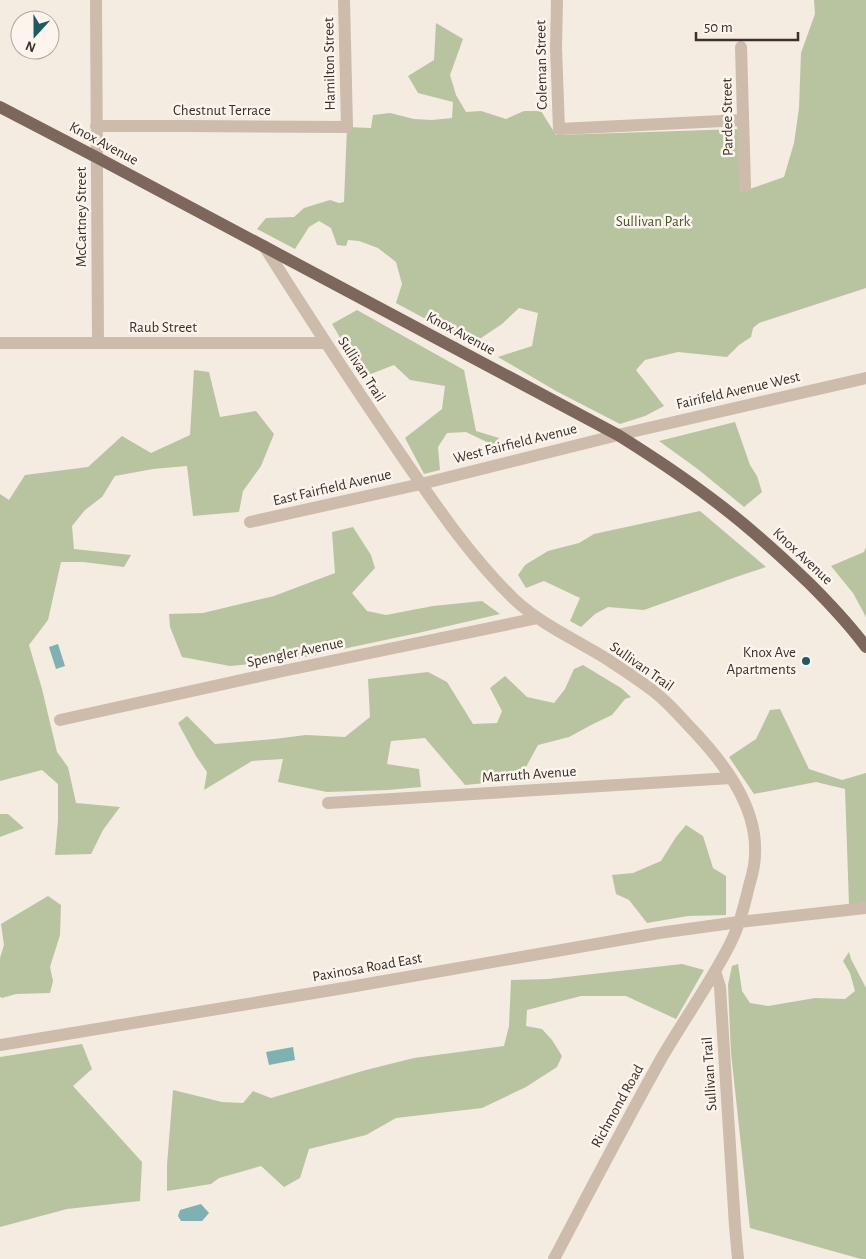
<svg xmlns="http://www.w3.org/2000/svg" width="866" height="1259" font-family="'Alegreya Sans',sans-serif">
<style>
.green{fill:#b8c4a0}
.water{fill:#7fb0b2}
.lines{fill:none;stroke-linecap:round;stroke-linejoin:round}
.minor{stroke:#cdbbac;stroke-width:12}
.major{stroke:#7d675c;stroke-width:12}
.poi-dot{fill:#1f5a5e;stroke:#fbf5ee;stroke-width:2}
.labels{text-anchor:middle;stroke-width:5;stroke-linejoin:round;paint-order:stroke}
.street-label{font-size:15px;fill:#3b302b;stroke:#fbf5ee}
.park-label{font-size:15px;fill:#4a5a2e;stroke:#fbf5ee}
.poi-label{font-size:15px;fill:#3b302b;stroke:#fbf5ee;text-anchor:end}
</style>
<rect width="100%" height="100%" fill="#f4ebe1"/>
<!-- green -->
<path class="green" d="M 814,0 L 866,0 L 866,288 L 759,323 L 753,328 L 751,337 L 739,345 L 727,357 L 678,352 L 645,360 L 636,370 L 664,406 L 645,416 L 620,424 L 556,391 L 498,357 L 532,346 L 538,313 L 519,308 L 502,324 L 472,344 L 396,303 L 402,284 L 396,262 L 378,248 L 359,241 L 348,240 L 346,246 L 337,245 L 331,228 L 319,221 L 309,227 L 295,249 L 257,229 L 266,218 L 294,217 L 304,208 L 330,200 L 339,203 L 344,202 L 347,127 L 371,128 L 373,115 L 390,113 L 414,119 L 432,120 L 452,118 L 453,102 L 418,93 L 408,76 L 434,60 L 436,23 L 463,39 L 450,75 L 456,95 L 466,112 L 481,111 L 506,119 L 524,111 L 541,111 L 556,135 L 739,129 L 741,192 L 784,177 L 794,143 L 799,108 L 801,53 L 815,14 Z
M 357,310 L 464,370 L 476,431 L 499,438 L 493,445 L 466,432 L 447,433 L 438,447 L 440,470 L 424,474 L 405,438 L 442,409 L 445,386 L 410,380 L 394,365 L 363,377 L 332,324 Z
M 194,370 L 209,372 L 220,417 L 256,411 L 274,434 L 261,466 L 243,491 L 239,512 L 193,516 L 187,466 L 153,469 L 115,476 L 102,497 L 85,510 L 72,526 L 74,549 L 131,555 L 124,567 L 83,562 L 61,562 L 48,620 L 29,645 L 42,689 L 57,752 L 68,767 L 76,803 L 120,807 L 103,830 L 91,854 L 55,855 L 58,821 L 58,784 L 42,770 L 0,781 L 0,494 L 9,500 L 25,475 L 88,467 L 122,436 L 151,453 L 190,435 Z
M 735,422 L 750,465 L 757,476 L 762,492 L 744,507 L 699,470 L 659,441 Z
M 700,511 L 766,567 L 736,577 L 644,610 L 608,607 L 595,614 L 581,627 L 570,621 L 580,598 L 544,581 L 526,588 L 518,575 L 525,565 L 548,551 L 579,543 L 594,534 Z
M 353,527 L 371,555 L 375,568 L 352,593 L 367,611 L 386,615 L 433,606 L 482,601 L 500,614 L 418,633 L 291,660 L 230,666 L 182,657 L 170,627 L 169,614 L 203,613 L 274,596 L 335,573 L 332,532 Z
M 866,547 L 866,617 L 853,593 L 831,566 L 864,552 Z
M 583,665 L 621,688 L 631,697 L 625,699 L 612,715 L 593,724 L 569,737 L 538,745 L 519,780 L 465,785 L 425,738 L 391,741 L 387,764 L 419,769 L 421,787 L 388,790 L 327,792 L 278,782 L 283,759 L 252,761 L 204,790 L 207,772 L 196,756 L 178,723 L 187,716 L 215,744 L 274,739 L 306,735 L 345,737 L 370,717 L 368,679 L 428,672 L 447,682 L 473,724 L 497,723 L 502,711 L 490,688 L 505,676 L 527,697 L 554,703 L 565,689 L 574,669 Z
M 780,709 L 809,769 L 842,780 L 866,773 L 866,902 L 849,905 L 845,789 L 816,782 L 754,794 L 729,757 L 756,739 L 770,710 Z
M 0,814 L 8,814 L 24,828 L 0,837 Z
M 686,825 L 703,836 L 713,868 L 726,876 L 726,915 L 688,916 L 647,923 L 629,900 L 616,894 L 612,875 L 633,873 L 661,861 L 676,837 Z
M 48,896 L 61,905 L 60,935 L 50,967 L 53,981 L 50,993 L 16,994 L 2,998 L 0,997 L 0,958 L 4,945 L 1,924 Z
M 849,952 L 851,959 L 866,988 L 866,1259 L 861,1259 L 750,1228 L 731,1053 L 728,985 L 732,966 L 738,964 L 742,991 L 750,1003 L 768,1006 L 815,998 L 845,999 L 855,991 L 850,973 L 843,961 Z
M 682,964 L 704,970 L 676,1019 L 626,996 L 581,996 L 527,1010 L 526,1026 L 542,1029 L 552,1040 L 562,1056 L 557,1067 L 526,1087 L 482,1108 L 396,1118 L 366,1135 L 309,1149 L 300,1178 L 284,1187 L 261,1166 L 219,1178 L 211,1184 L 167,1191 L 167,1165 L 173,1090 L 222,1102 L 243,1103 L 253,1091 L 271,1098 L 366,1070 L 414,1058 L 504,1046 L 509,1026 L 511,980 L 548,979 Z
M 82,1044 L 92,1069 L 73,1086 L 142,1162 L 140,1201 L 67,1209 L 0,1227 L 0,1057 Z"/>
<!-- water -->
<path class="water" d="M 58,644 L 65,666 L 56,669 L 49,647 Z
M 293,1047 L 295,1060 L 269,1065 L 266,1052 Z
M 201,1204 L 209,1213 L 202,1221 L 181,1221 L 178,1216 L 180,1210 Z"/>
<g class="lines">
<!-- minor -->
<path class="minor" d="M 96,0 L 98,343
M 557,0 L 556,48 L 559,129 L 743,120
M 741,47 L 745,187
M 96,126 L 185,126 L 347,127 L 344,0
M 264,246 C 310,319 357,391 406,462 C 439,510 473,560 515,600 C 543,626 579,641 610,661 C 626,672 642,682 657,694 C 668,703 678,714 688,725 C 721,759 758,805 755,855 C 755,866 752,876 749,886 C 744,907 739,927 729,946 C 709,985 683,1021 661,1059 C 624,1125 589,1192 554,1259
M 0,343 L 326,343
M 250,522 L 421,484 L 618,435 L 866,378
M 60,720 L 283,671 L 538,618
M 328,803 L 731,778
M 715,971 L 720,987 L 735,1226 L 738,1259
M 0,1045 L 344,988 L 659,933 L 739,922 L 866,908"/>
<!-- major -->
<path class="major" d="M 0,107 L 96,157 L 618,435 C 650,455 682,476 712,499 C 747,525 779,554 810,584 C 830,604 849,624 866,647"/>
</g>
<!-- markers -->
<circle class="poi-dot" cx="806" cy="661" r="5"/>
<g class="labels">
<!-- street labels -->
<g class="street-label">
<text transform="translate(329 64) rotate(-91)" y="5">Hamilton Street</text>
<text transform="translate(541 65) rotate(-91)" y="5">Coleman Street</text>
<text x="222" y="115">Chestnut Terrace</text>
<text transform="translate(727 117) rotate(-91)" y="5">Pardee Street</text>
<text transform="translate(104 143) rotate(28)" y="5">Knox Avenue</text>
<text transform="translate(81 217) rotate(-90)" y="5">McCartney Street</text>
<text x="163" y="332">Raub Street</text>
<text transform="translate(461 333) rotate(28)" y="5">Knox Avenue</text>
<text transform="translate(362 369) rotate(57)" y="5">Sullivan Trail</text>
<text transform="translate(738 390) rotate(-13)" y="5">Fairifeld Avenue West</text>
<text transform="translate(515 443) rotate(-14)" y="5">West Fairfield Avenue</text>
<text transform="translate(332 487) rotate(-13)" y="5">East Fairfield Avenue</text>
<text transform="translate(803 556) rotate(43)" y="5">Knox Avenue</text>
<text transform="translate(295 652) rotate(-12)" y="5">Spengler Avenue</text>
<text transform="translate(642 666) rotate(35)" y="5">Sullivan Trail</text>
<text transform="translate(529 774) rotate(-4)" y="5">Marruth Avenue</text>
<text transform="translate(367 967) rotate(-10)" y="5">Paxinosa Road East</text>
<text transform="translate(709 1074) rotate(-94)" y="5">Sullivan Trail</text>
<text transform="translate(617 1106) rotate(-61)" y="5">Richmond Road</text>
</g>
<!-- park labels -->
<g class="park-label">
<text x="653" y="226">Sullivan Park</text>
</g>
<!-- poi labels -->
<g class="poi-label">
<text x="796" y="657">Knox Ave<tspan x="796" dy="17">Apartments</tspan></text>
</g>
</g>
<!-- north arrow -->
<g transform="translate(35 35) rotate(201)"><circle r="24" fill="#fbf5ee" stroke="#aea6a0"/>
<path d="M0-4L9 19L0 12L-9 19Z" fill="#1f5a5e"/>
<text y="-8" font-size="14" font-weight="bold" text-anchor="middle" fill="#3b302b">N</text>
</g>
<!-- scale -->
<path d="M696 32v8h102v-8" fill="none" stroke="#3b302b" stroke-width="2.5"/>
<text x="704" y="32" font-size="15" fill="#3b302b" stroke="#fbf5ee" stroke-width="4" paint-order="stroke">50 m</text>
</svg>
